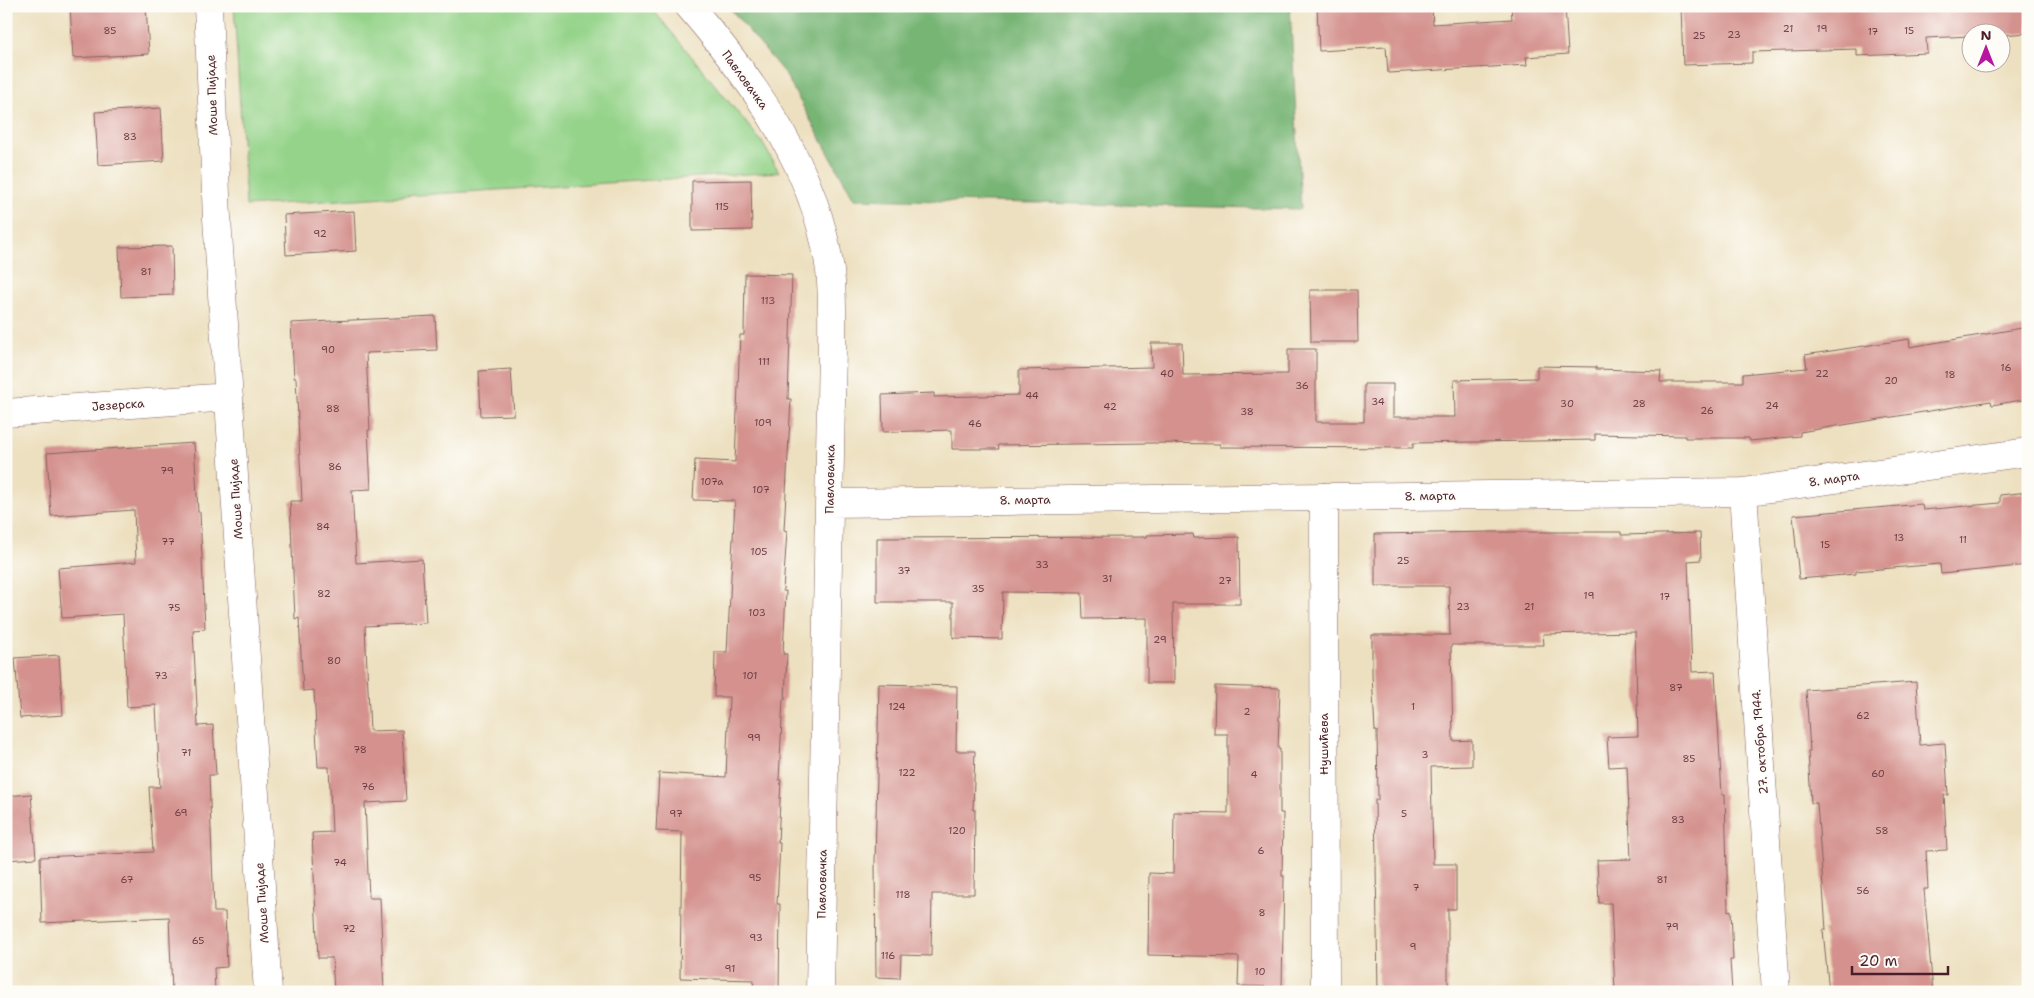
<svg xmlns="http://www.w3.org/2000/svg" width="2034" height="998" font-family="'Shantell Sans',sans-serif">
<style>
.green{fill:#94d389;stroke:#6f795a}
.forest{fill:#77b575;stroke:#606a50}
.building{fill:#d4918d}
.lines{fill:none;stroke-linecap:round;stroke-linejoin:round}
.minor-casing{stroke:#83635f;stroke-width:29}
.minor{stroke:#fff;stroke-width:28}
.labels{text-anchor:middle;stroke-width:4;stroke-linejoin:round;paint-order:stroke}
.number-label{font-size:10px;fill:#6c3c44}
.street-label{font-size:12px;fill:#4a1f2b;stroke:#fdfcf7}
</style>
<rect width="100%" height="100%" fill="#fdfcf7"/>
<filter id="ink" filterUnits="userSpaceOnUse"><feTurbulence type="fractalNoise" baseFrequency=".02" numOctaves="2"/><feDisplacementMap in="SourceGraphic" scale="10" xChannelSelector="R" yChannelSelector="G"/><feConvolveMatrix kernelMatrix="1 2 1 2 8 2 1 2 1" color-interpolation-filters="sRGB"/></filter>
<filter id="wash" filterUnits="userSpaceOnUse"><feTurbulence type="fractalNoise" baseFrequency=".0096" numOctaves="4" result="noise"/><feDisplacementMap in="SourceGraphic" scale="20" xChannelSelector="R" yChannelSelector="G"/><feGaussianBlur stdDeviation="1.12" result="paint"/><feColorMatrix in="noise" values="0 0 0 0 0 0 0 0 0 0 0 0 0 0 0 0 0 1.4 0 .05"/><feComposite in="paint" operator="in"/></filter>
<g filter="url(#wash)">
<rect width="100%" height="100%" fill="#ede0c0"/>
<!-- green -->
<path class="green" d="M 234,6 L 650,6 L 762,142 L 779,172 L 246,206 Z"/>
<!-- forest -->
<path class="forest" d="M 728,6 L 1290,6 L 1301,209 L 854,199 L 785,74 Z"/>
<g id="blocks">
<!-- building -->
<path class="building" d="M 70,6 L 146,6 L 149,54 L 73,58 Z
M 1317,6 L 1432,6 L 1433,24 L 1512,19 L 1511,6 L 1565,6 L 1568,54 L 1526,57 L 1527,65 L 1388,73 L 1386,47 L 1319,51 Z
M 1681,6 L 2028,6 L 2028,33 L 2002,35 L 2002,32 L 1972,32 L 1972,36 L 1926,38 L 1927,53 L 1857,56 L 1857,49 L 1752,52 L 1752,63 L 1683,65 Z
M 161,108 L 164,161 L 98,165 L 95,112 Z
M 751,180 L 752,230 L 692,231 L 692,181 Z
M 354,211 L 356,251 L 286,255 L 284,215 Z
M 172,246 L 173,295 L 121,297 L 119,247 Z
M 745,274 L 792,275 L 788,399 L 791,399 L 784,530 L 787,531 L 783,591 L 786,591 L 783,654 L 787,654 L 785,699 L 783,699 L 779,780 L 781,780 L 778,843 L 780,843 L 777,904 L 780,904 L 779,992 L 753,992 L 754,980 L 680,978 L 682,832 L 656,831 L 659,773 L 726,777 L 729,697 L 714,697 L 715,652 L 727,652 L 735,501 L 693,500 L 695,460 L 735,462 L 740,335 L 744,335 Z
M 1310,290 L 1357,290 L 1358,342 L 1311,342 Z
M 435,316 L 437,350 L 366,353 L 370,430 L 368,430 L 371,489 L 352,490 L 356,563 L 422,559 L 426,623 L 365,626 L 370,731 L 402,730 L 406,801 L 365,803 L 369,898 L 380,898 L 384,992 L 334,992 L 332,958 L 318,958 L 312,833 L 332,832 L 329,767 L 318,767 L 314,690 L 303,691 L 299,618 L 295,619 L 290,501 L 302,501 L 296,378 L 294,378 L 291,323 Z
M 2028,327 L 2028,399 L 1992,405 L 1991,401 L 1800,432 L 1800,436 L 1750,441 L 1749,438 L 1685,438 L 1685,436 L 1595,434 L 1595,440 L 1413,443 L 1413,448 L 1220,447 L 1220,444 L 1152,443 L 998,445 L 999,449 L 952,449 L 952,430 L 883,432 L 882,395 L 934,393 L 934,397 L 1019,395 L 1019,370 L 1152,367 L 1151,343 L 1182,343 L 1183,375 L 1288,374 L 1288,349 L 1316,349 L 1316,422 L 1364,422 L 1364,384 L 1393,384 L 1393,417 L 1455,417 L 1454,380 L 1537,378 L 1537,366 L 1596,367 L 1596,369 L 1661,371 L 1660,382 L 1743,382 L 1743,374 L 1807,368 L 1805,355 L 1909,339 L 1910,347 Z
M 511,369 L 514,415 L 481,416 L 479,371 Z
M 194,443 L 198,512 L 200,512 L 205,629 L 193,630 L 198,726 L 213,725 L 216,775 L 209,775 L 214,912 L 225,912 L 227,967 L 214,968 L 215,992 L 172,992 L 169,917 L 42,923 L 40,857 L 153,852 L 149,787 L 160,787 L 156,705 L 127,707 L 123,614 L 62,618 L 58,568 L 136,562 L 134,510 L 51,516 L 47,453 Z
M 2028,492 L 2028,565 L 1941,574 L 1940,564 L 1856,571 L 1856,574 L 1799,579 L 1793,515 L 1922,504 L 1923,510 L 2000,503 L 2000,495 Z
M 1492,532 L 1621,532 L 1621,535 L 1700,533 L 1701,560 L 1688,561 L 1692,672 L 1715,671 L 1722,795 L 1725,795 L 1728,911 L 1731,910 L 1733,960 L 1730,960 L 1732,992 L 1615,992 L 1611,903 L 1599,903 L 1597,860 L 1631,859 L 1627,766 L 1609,767 L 1607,737 L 1638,736 L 1635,632 L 1543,634 L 1544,645 L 1451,645 L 1453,741 L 1472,740 L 1472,766 L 1431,767 L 1433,864 L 1456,864 L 1456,909 L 1448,909 L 1448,992 L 1378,992 L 1375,800 L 1378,800 L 1377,731 L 1375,731 L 1372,674 L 1372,635 L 1450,635 L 1449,586 L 1375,586 L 1375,534 Z
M 1193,534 L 1194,538 L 1239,537 L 1240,604 L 1173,604 L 1174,683 L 1147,683 L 1147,618 L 1083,619 L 1082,593 L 1003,592 L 1002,639 L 953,638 L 953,602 L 877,602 L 877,538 L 1147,537 L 1147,535 Z
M 59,655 L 63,715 L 20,718 L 15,658 Z
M 1916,682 L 1920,745 L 1945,743 L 1948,795 L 1944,795 L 1947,850 L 1926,851 L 1928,889 L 1924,889 L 1933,992 L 1829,992 L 1823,930 L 1826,930 L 1817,803 L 1811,803 L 1808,751 L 1810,751 L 1806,690 Z
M 879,684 L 957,686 L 956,751 L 975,751 L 973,810 L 975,810 L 974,894 L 932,894 L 931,956 L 901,955 L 900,978 L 876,977 L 875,864 Z
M 1215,686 L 1280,688 L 1278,749 L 1280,749 L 1280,813 L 1283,813 L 1282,876 L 1284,876 L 1282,987 L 1238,986 L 1239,957 L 1148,955 L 1149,873 L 1173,874 L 1174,812 L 1228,813 L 1228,734 L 1214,734 Z
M 31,794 L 36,858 L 6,860 L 6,796 Z"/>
</g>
</g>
<g filter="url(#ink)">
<use href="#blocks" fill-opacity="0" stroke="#83635f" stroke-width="1"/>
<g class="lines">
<!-- minor casing -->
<g class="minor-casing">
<path id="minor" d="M 208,6 L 217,218 L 268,992
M 689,6 C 754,82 817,169 830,271 C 833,296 832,322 832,347 L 820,992
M 6,413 L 229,397
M 1743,492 L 1776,992
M 1324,497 L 1325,992
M 829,503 L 1743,492 L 2028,452"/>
</g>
<!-- minor -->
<use href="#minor" class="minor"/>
</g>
</g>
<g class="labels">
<!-- number labels -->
<g class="number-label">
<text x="1788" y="32">21</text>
<text x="1822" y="32">19</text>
<text x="110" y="34">85</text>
<text x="1909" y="34">15</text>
<text x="1873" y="35">17</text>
<text x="1734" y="38">23</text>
<text x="1699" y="39">25</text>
<text x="130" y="140">83</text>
<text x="722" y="210">115</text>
<text x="320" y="237">92</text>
<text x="146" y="275">81</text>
<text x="768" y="304">113</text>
<text x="328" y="353">90</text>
<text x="764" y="365">111</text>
<text x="2006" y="371">16</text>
<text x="1167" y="377">40</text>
<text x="1822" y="377">22</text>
<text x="1950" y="378">18</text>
<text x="1891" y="384">20</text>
<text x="1302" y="389">36</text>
<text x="1032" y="399">44</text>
<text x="1378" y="405">34</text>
<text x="1567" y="407">30</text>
<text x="1639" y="407">28</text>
<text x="1772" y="409">24</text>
<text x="1110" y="410">42</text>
<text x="333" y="412">88</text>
<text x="1707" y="414">26</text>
<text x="1247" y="415">38</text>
<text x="763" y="426">109</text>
<text x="975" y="427">46</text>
<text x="335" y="470">86</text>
<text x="167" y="474">79</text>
<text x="712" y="485">107a</text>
<text x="761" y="493">107</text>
<text x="323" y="530">84</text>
<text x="1899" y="541">13</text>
<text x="1963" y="543">11</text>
<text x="168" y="545">77</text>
<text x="1825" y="548">15</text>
<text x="759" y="555">105</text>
<text x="1403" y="564">25</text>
<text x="1042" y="568">33</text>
<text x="904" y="574">37</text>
<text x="1107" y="582">31</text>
<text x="1225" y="584">27</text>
<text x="978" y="592">35</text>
<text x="324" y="597">82</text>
<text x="1589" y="599">19</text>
<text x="1665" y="600">17</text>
<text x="1463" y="610">23</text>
<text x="1529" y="610">21</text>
<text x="174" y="611">75</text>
<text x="757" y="616">103</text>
<text x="1160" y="643">29</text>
<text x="334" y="664">80</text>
<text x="161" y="679">73</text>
<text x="750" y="679">101</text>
<text x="1676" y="691">87</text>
<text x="897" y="710">124</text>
<text x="1413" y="710">1</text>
<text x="1247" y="715">2</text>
<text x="1863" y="719">62</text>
<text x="754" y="741">99</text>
<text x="360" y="753">78</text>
<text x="186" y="756">71</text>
<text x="1425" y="758">3</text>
<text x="1689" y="762">85</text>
<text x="907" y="776">122</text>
<text x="1878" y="777">60</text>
<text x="1254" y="778">4</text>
<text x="368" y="790">76</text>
<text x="181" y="816">69</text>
<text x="676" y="817">97</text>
<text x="1404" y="817">5</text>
<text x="1678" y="823">83</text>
<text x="957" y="834">120</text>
<text x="1882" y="834">58</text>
<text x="1261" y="854">6</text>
<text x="340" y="866">74</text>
<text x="755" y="881">95</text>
<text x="127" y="883">67</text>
<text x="1662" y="883">81</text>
<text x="1416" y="891">7</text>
<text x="1863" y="894">56</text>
<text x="903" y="898">118</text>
<text x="1262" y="916">8</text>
<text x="1672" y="930">79</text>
<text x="349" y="932">72</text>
<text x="756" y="941">93</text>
<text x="198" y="944">65</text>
<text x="1413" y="950">9</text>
<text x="888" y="959">116</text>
<text x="730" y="972">91</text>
<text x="1260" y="975">10</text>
</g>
<!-- street labels -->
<g class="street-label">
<text transform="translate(745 80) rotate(54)" y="4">Павловачка</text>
<text transform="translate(212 95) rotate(-92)" y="4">Моше Пијаде</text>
<text transform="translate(118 405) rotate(-4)" y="4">Језерска</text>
<text transform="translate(830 479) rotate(-89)" y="4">Павловачка</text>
<text transform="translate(1834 479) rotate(-8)" y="4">8. марта</text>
<text transform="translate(1430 496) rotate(-1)" y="4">8. марта</text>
<text transform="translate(236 499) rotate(-94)" y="4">Моше Пијаде</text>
<text transform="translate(1025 500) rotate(-1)" y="4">8. марта</text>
<text transform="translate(1760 742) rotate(-94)" y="4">27. октобра 1944.</text>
<text transform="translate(1324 744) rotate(-90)" y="4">Нушићева</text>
<text transform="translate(822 884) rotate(-89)" y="4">Павловачка</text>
<text transform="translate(262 903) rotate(-94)" y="4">Моше Пијаде</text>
</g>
</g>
<!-- margin -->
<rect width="2034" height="998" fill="none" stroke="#fdfcf7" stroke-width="25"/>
<!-- north arrow -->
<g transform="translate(1986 48)"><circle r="24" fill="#fdfcf7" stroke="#b5a4a5"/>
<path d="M0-4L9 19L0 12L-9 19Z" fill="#b5179e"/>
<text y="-8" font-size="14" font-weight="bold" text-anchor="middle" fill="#4a1f2b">N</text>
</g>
<!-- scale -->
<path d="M1852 966v8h96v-8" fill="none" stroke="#4a1f2b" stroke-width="2.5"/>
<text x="1859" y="966" font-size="15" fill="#4a1f2b" stroke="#fdfcf7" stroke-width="4" paint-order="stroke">20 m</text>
</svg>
